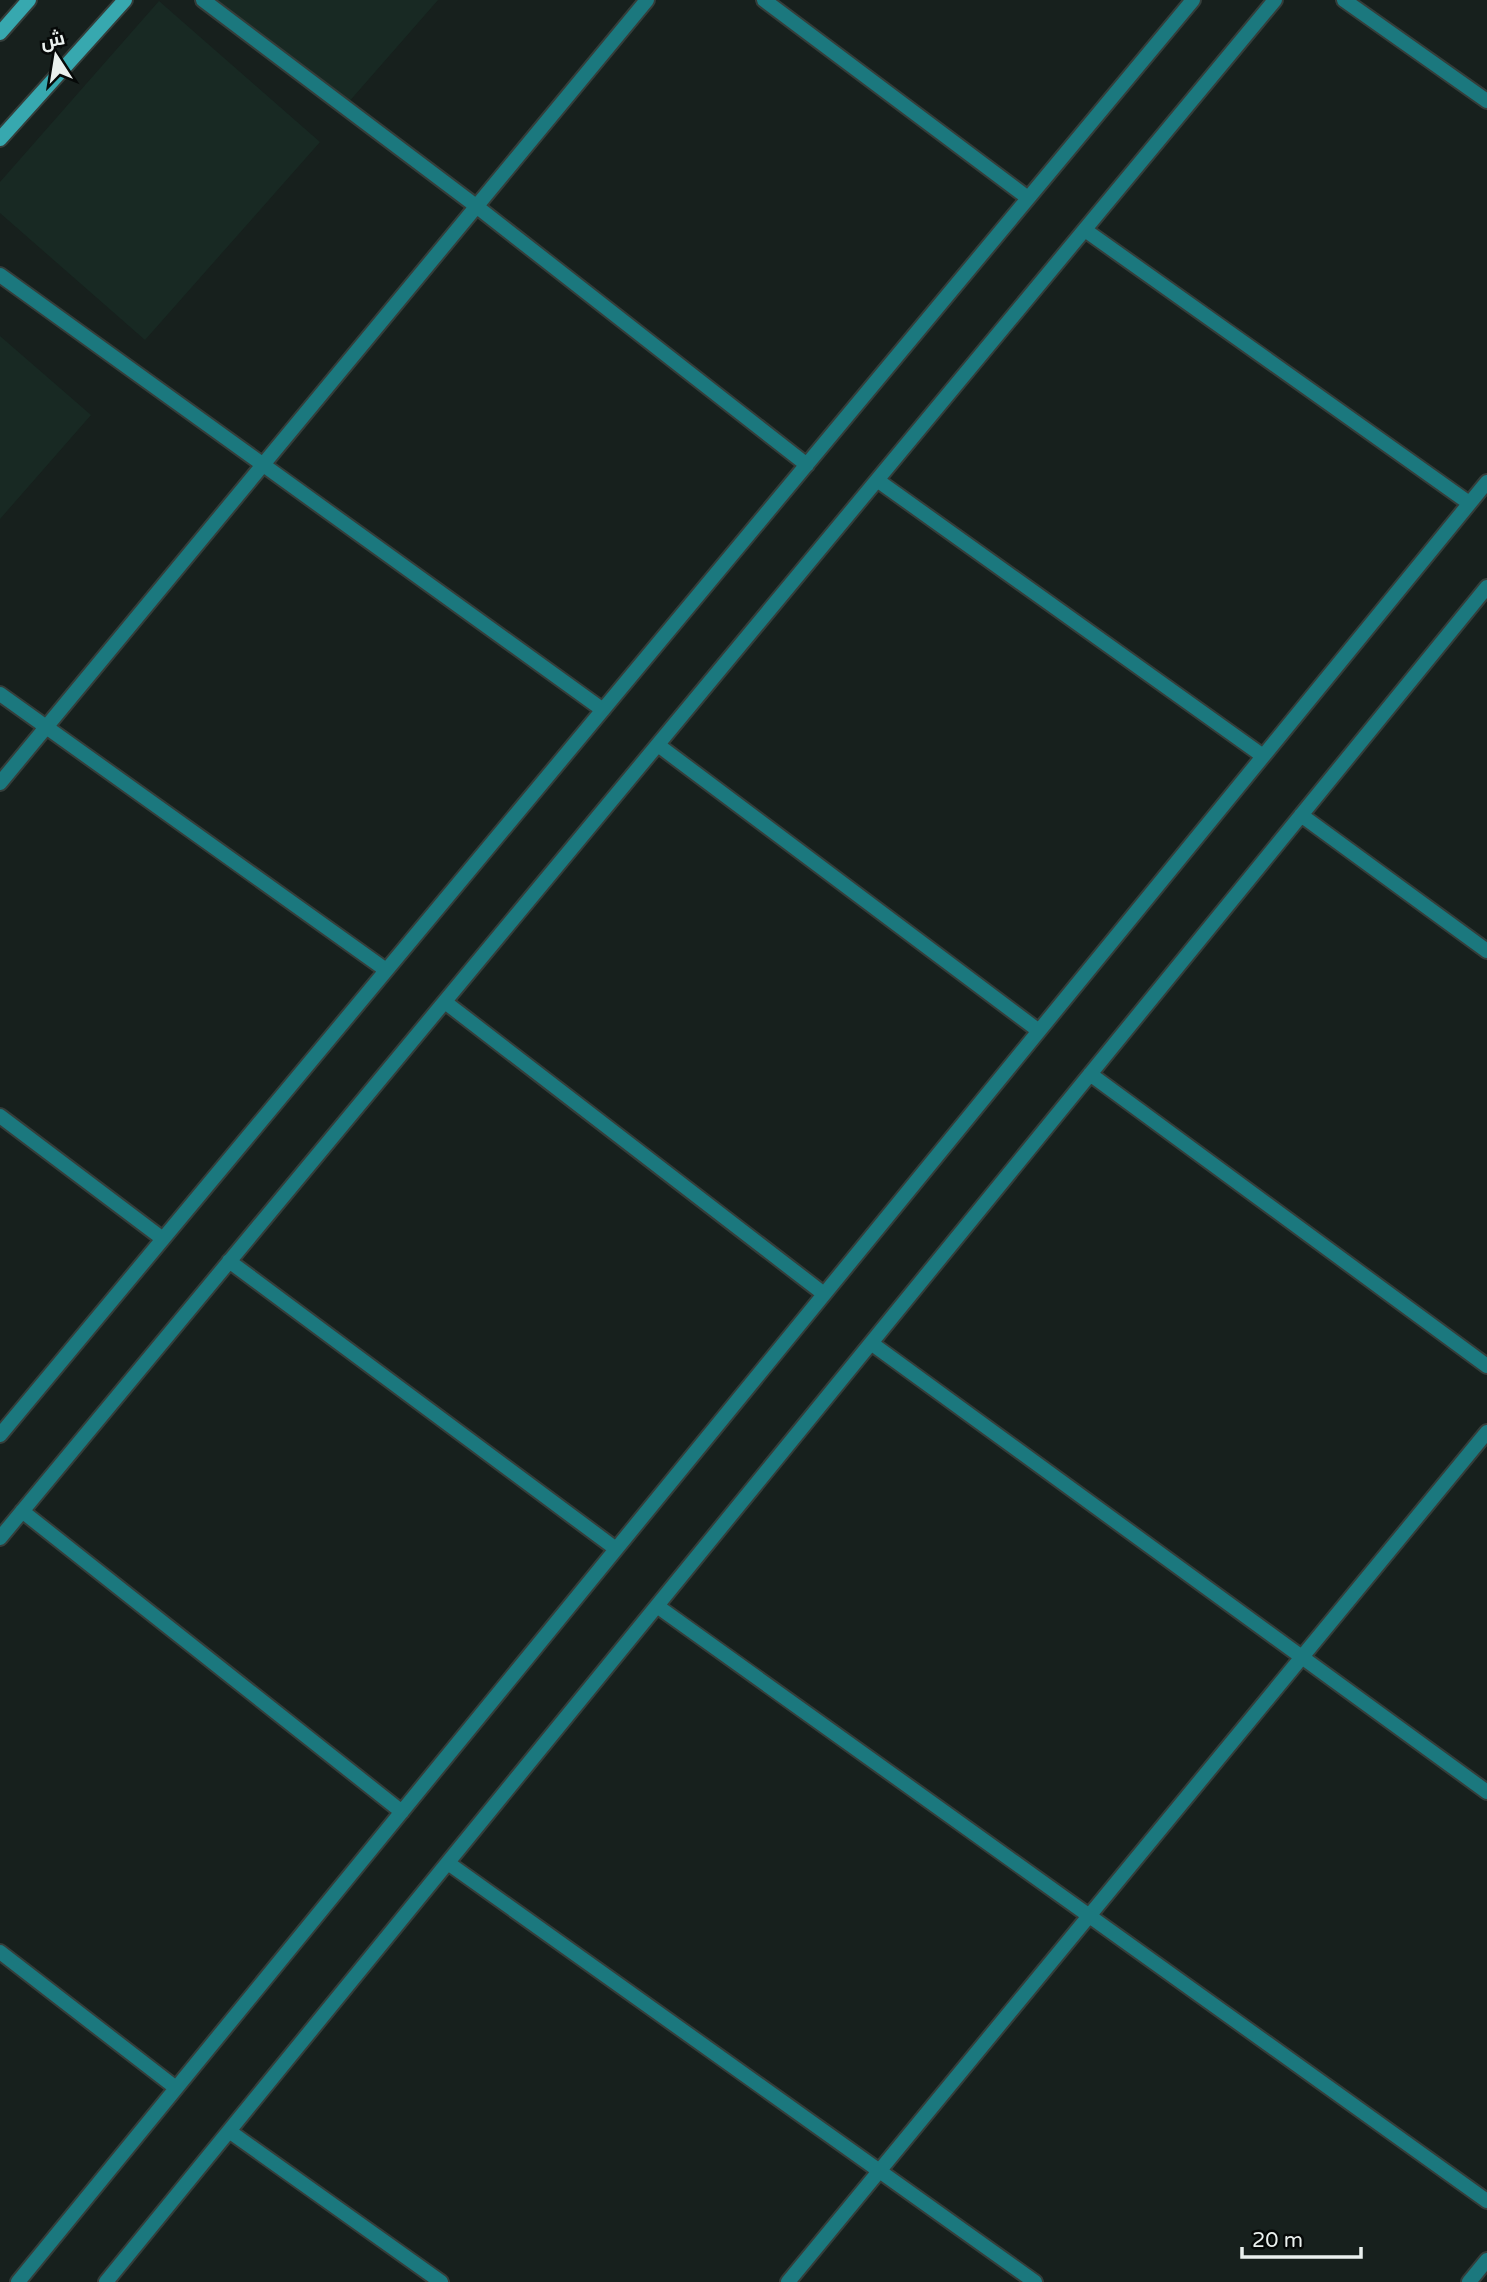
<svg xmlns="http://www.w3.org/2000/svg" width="1487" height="2282" font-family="'Varela Round',Cairo,sans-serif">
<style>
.built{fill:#182923}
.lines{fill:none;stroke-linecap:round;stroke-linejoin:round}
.minor-casing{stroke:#353d3a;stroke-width:18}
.secondary-casing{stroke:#353d3a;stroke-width:18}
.minor{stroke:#1b787e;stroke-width:14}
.secondary{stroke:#37a8af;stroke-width:14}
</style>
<rect width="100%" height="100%" fill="#17201d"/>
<!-- built -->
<path class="built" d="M 212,0 L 438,0 L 340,112 Z
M 159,1 L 320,142 L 145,340 L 0,213 L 0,182 Z
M 0,336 L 91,415 L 0,519 Z"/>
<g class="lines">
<!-- minor casing -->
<g class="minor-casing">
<path id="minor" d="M 203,0 L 476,206 L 807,465
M 764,0 L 1028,198
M 1344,0 L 1487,101
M 1085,230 L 1469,503
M 0,275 L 603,710
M 877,480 L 1263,756
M 0,694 L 386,970
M 658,745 L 1039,1031
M 0,783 L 647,0
M 1301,815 L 1487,951
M 445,1002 L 824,1294
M 1090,1074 L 1487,1366
M 0,1116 L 163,1239
M 229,1261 L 616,1549
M 871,1343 L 1487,1792
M 0,1435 L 1193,0
M 22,1511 L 402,1812
M 0,1538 L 1275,0
M 657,1606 L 1487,2201
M 448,1863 L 1035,2282
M 0,1952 L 176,2088
M 229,2131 L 441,2282
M 18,2282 L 1487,482
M 106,2282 L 1487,587
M 788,2282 L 1487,1432
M 1469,2282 L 1487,2260"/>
</g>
<!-- secondary casing -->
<g class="secondary-casing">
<path id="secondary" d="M 0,33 L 29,0
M 0,139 L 125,0"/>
</g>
<!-- minor -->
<use href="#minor" class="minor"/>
<!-- secondary -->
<use href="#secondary" class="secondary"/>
</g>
<!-- north arrow -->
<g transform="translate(56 56) rotate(348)" stroke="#060908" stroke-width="5" paint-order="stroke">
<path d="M0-5L12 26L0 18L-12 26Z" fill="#eaf0ee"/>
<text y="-10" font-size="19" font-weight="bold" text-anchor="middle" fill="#eaf0ee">ش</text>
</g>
<!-- scale -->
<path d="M1242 2247v10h119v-10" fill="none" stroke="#eaf0ee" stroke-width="3.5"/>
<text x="1252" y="2247" font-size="21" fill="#eaf0ee" stroke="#060908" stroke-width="5" paint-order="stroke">20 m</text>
</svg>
